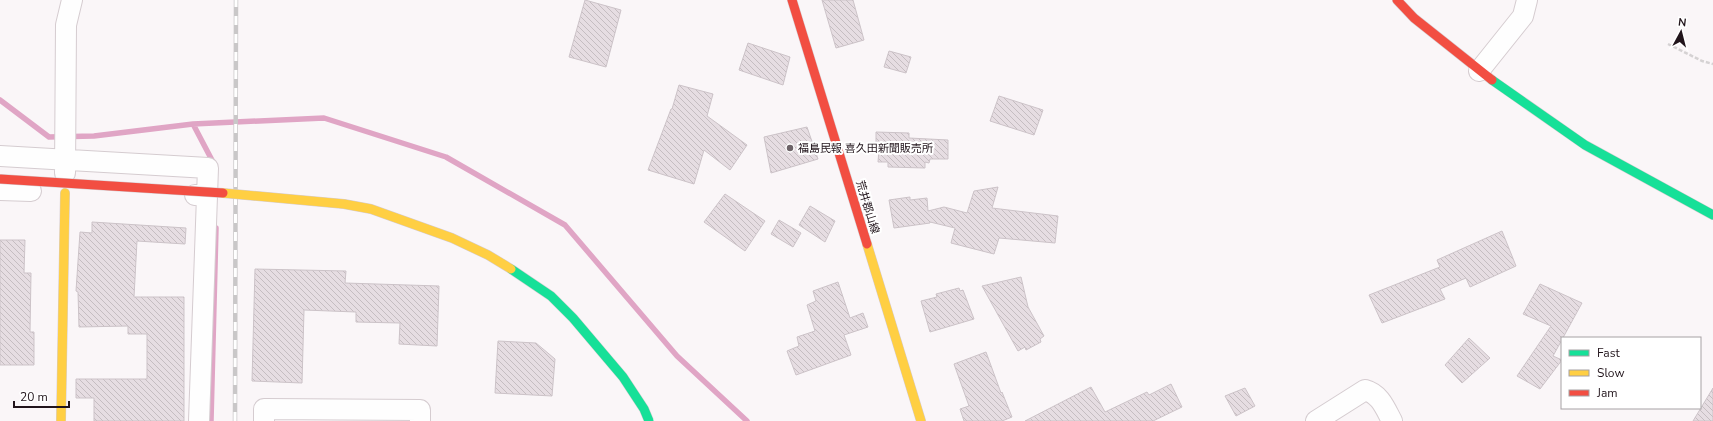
<svg xmlns="http://www.w3.org/2000/svg" width="1713" height="421" font-family="'Nunito Sans','Noto Sans JP',sans-serif">
<style>
.lines{fill:none;stroke-linecap:round;stroke-linejoin:round}
.stream{stroke:#e0a5c5;stroke-width:5.5}
.building{fill:url(#building-back-hatch);stroke:#ccc3c8}
.street-casing{stroke:#d5ccd0;stroke-width:22}
.fast-casing{stroke:#d5ccd0;stroke-width:10}
.slow-casing{stroke:#d5ccd0;stroke-width:10}
.jam-casing{stroke:#d5ccd0;stroke-width:10}
.path{stroke:#d5d2d3;stroke-width:2.5;stroke-dasharray:4 2;stroke-linecap:butt}
.street{stroke:#fefefe;stroke-width:20}
.fast{stroke:#16e098;stroke-width:9}
.slow{stroke:#ffcf43;stroke-width:9}
.jam{stroke:#f24e42;stroke-width:9}
.rail-casing{stroke:#c9c7c8;stroke-width:4.5}
.rail{stroke:#fff;stroke-width:3;stroke-dasharray:9;stroke-linecap:butt}
.fast-bridge-casing{stroke:#d5ccd0;stroke-width:10;stroke-linecap:butt}
.slow-bridge-casing{stroke:#d5ccd0;stroke-width:10;stroke-linecap:butt}
.jam-bridge-casing{stroke:#d5ccd0;stroke-width:10;stroke-linecap:butt}
.fast-bridge{stroke:#16e098;stroke-width:9}
.slow-bridge{stroke:#ffcf43;stroke-width:9}
.jam-bridge{stroke:#f24e42;stroke-width:9}
.poi-dot{fill:#6d6368;stroke:#fff;stroke-width:1.5}
.labels{text-anchor:middle;stroke-width:4;stroke-linejoin:round;paint-order:stroke}
.poi-label{font-size:11px;fill:#21141b;stroke:#fff;text-anchor:start}
.street-label{font-size:11px;fill:#21141b;stroke:#fff}
</style>
<defs>
<pattern id="building-back-hatch" width="6" height="6" patternUnits="userSpaceOnUse"><rect width="6" height="6" fill="#e6dde2"/><path d="M-1 5l2 2M0 0l6 6M5-1l2 2" fill="none" stroke="#c5bdc1"/></pattern>
</defs>
<rect width="100%" height="100%" fill="#faf6f8"/>
<g class="lines">
<!-- stream -->
<path class="stream" d="M 0,100 L 49,137 L 94,136 L 193,124 L 324,118 L 446,157 L 565,225 L 677,356 L 747,421
M 193,124 L 214,164
M 211,421 L 216,228"/>
</g>
<!-- building -->
<path class="building" d="M 585,0 L 621,10 L 606,67 L 569,57 Z
M 822,0 L 853,0 L 864,40 L 836,48 Z
M 748,43 L 790,57 L 783,85 L 739,70 Z
M 889,51 L 911,57 L 906,73 L 884,67 Z
M 679,85 L 713,94 L 707,116 L 747,145 L 730,170 L 704,150 L 694,184 L 648,170 L 671,109 L 672,109 Z
M 999,96 L 1043,110 L 1034,135 L 990,121 Z
M 807,127 L 818,159 L 771,173 L 764,137 Z
M 876,132 L 909,133 L 909,138 L 948,140 L 948,159 L 930,159 L 929,163 L 925,162 L 925,168 L 888,167 L 888,162 L 878,162 L 879,150 L 876,150 Z
M 998,187 L 992,208 L 1058,216 L 1055,243 L 999,238 L 994,254 L 951,243 L 955,228 L 930,222 L 930,223 L 894,228 L 889,200 L 910,197 L 910,200 L 927,198 L 928,211 L 944,207 L 967,213 L 974,191 Z
M 725,194 L 765,221 L 745,251 L 704,222 Z
M 810,206 L 835,221 L 825,242 L 799,225 Z
M 779,220 L 801,233 L 793,247 L 771,234 Z
M 92,222 L 186,228 L 185,244 L 137,241 L 134,297 L 184,297 L 184,421 L 94,421 L 94,398 L 76,398 L 76,379 L 147,379 L 147,334 L 128,334 L 128,326 L 79,327 L 78,292 L 76,291 L 80,232 L 92,233 Z
M 1502,231 L 1516,266 L 1470,287 L 1466,278 L 1440,289 L 1445,299 L 1382,323 L 1369,295 L 1440,267 L 1437,260 Z
M 0,240 L 25,240 L 24,273 L 31,273 L 30,332 L 34,332 L 34,365 L 0,365 Z
M 255,269 L 346,271 L 345,283 L 439,286 L 437,346 L 399,344 L 400,323 L 356,322 L 356,312 L 304,310 L 302,383 L 252,381 Z
M 1021,277 L 1028,307 L 1044,336 L 1040,339 L 1041,342 L 1026,350 L 1025,347 L 1018,351 L 982,286 Z
M 838,282 L 850,318 L 863,313 L 868,327 L 844,335 L 851,355 L 796,375 L 787,351 L 799,346 L 797,337 L 815,331 L 807,305 L 816,301 L 813,291 Z
M 1540,284 L 1582,303 L 1553,356 L 1562,360 L 1540,389 L 1517,376 L 1551,326 L 1523,314 Z
M 959,288 L 960,291 L 963,290 L 974,319 L 930,332 L 921,301 L 937,297 L 936,294 Z
M 1469,338 L 1490,358 L 1462,383 L 1445,365 Z
M 498,341 L 536,343 L 555,359 L 552,396 L 495,393 Z
M 986,352 L 1001,393 L 1002,392 L 1012,417 L 1002,421 L 964,421 L 960,409 L 969,406 L 954,364 Z
M 1171,384 L 1182,407 L 1153,421 L 1025,421 L 1091,387 L 1105,412 L 1147,392 L 1149,395 Z
M 1245,388 L 1255,406 L 1236,416 L 1225,396 Z
M 1713,388 L 1713,421 L 1693,421 Z"/>
<g class="lines">
<!-- street casing -->
<g class="street-casing">
<path id="street" d="M 1479,71 L 1523,16 L 1527,0
M 0,156 L 208,168 L 207,196 L 195,195
M 65,173 L 66,25 L 72,0
M 0,190 L 31,191
M 199,421 L 207,196
M 264,421 L 264,409 L 420,410 L 420,421
M 1316,421 L 1365,390 C 1380,394 1385,408 1392,421"/>
</g>
<!-- fast casing -->
<g class="fast-casing">
<path id="fast" d="M 1492,80 L 1585,145 L 1713,215"/>
</g>
<!-- slow casing -->
<g class="slow-casing">
<path id="slow" d="M 867,244 L 921,421
M 61,421 L 65,193"/>
</g>
<!-- jam casing -->
<g class="jam-casing">
<path id="jam" d="M 792,0 L 867,244
M 1397,0 L 1414,18 L 1492,80"/>
</g>
<!-- path -->
<path class="path" d="M 1668,44 L 1702,61 L 1713,64"/>
<!-- street -->
<use href="#street" class="street"/>
<!-- fast -->
<use href="#fast" class="fast"/>
<!-- slow -->
<use href="#slow" class="slow"/>
<!-- jam -->
<use href="#jam" class="jam"/>
<!-- rail casing -->
<g class="rail-casing">
<path id="rail" d="M 235,421 L 236,0"/>
</g>
<!-- rail -->
<use href="#rail" class="rail"/>
<!-- fast-bridge casing -->
<g class="fast-bridge-casing">
<path id="fast-bridge" d="M 511,269 L 551,296 L 573,318 L 623,377 L 644,409 L 649,421"/>
</g>
<!-- slow-bridge casing -->
<g class="slow-bridge-casing">
<path id="slow-bridge" d="M 223,193 L 344,204 L 371,209 L 452,238 L 488,255 L 511,269"/>
</g>
<!-- jam-bridge casing -->
<g class="jam-bridge-casing">
<path id="jam-bridge" d="M 0,179 L 223,193"/>
</g>
<!-- fast-bridge -->
<use href="#fast-bridge" class="fast-bridge"/>
<!-- slow-bridge -->
<use href="#slow-bridge" class="slow-bridge"/>
<!-- jam-bridge -->
<use href="#jam-bridge" class="jam-bridge"/>
</g>
<!-- markers -->
<circle class="poi-dot" cx="790" cy="148" r="4"/>
<g class="labels">
<!-- poi labels -->
<g class="poi-label">
<text x="798" y="152">福島民報 喜久田新聞販売所</text>
</g>
<!-- street labels -->
<g class="street-label">
<text transform="translate(868 207) rotate(73)" y="4">荒井郡山線</text>
</g>
</g>
<!-- legend -->
<rect x="1561" y="337" width="140" height="72" fill="#ffffff" stroke="#a6a1a4"/>
<rect x="1569" y="350" width="20" height="6" fill="#16e098" stroke="#a6a1a4"/>
<text x="1597" y="357" font-size="12" fill="#21141b">Fast</text>
<rect x="1569" y="370" width="20" height="6" fill="#ffcf43" stroke="#a6a1a4"/>
<text x="1597" y="377" font-size="12" fill="#21141b">Slow</text>
<rect x="1569" y="390" width="20" height="6" fill="#f24e42" stroke="#a6a1a4"/>
<text x="1597" y="397" font-size="12" fill="#21141b">Jam</text>
<!-- north arrow -->
<g transform="translate(1681 32) rotate(7)" stroke="#ffffff" stroke-width="3" paint-order="stroke">
<path d="M0-3L7 15L0 10L-7 15Z" fill="#21141b"/>
<text y="-6" font-size="11" font-weight="bold" text-anchor="middle" fill="#21141b">N</text>
</g>
<!-- scale -->
<path d="M14 401v6h55v-6" fill="none" stroke="#21141b" stroke-width="2"/>
<text x="20" y="401" font-size="12" fill="#21141b" stroke="#ffffff" stroke-width="3" paint-order="stroke">20 m</text>
</svg>
